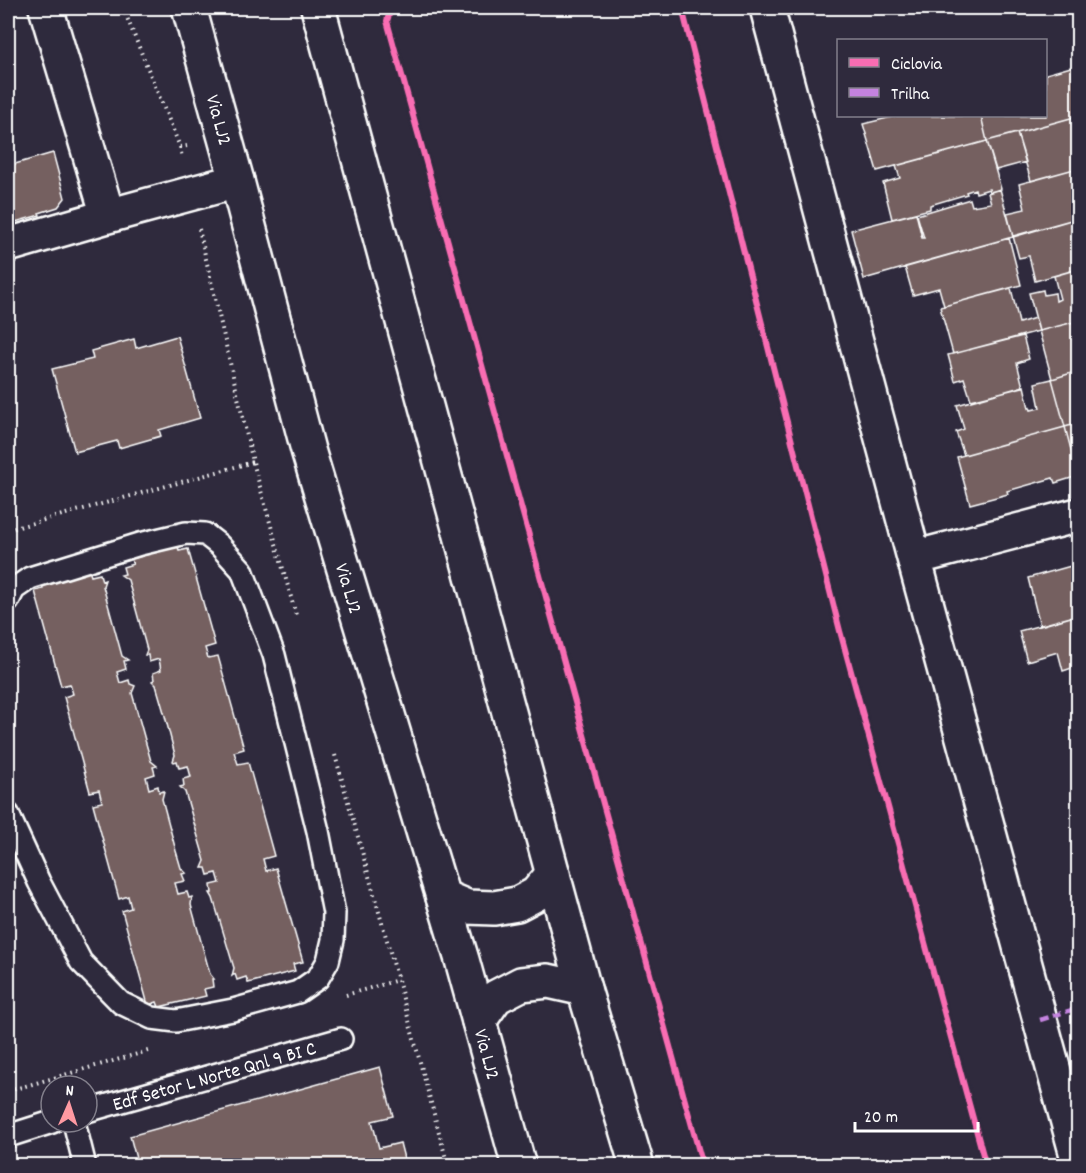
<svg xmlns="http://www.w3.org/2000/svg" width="1086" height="1173" font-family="Dekko,sans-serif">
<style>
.building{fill:#746061;stroke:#fff;stroke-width:1.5}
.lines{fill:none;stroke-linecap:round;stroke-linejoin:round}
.service-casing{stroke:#fff;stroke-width:26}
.minor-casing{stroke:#fff;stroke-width:38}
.secondary-casing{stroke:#fff;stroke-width:38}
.path{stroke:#fff;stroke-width:4;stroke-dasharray:1.5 4.5;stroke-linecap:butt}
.service{stroke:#2f2a3d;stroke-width:21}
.minor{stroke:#2f2a3d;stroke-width:33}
.secondary{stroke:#2f2a3d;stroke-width:33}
.quiet{stroke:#c483df;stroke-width:4.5;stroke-dasharray:9 4.5;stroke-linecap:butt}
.cycleway-casing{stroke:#2f2a3d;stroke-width:10}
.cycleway{stroke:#f96db3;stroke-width:6}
.labels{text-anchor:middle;stroke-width:6;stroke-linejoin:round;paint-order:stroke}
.street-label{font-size:20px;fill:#fff;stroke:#2f2a3d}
</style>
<rect width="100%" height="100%" fill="#2f2a3d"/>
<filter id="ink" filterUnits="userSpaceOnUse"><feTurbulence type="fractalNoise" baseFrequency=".0167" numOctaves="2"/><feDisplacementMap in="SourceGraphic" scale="12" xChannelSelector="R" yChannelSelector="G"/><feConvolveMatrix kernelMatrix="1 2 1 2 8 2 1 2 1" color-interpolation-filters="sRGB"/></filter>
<g filter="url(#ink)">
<!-- building -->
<path class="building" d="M 1078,65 L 1078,116 L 987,141 L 981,116 L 1046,116 L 1046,74 Z
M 896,116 L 981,116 L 987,141 L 877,171 L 863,124 Z
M 1078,116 L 1078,168 L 1031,181 L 1017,133 Z
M 1017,133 L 1026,162 L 996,170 L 987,141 Z
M 987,141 L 1001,189 L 990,192 L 989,189 L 976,193 L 975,189 L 966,192 L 967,194 L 930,205 L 930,209 L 892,219 L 883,183 L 900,178 L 896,166 Z
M 53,153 L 65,198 L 58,207 L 39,213 L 40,215 L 8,224 L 8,166 Z
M 1078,168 L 1078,218 L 1013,237 L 1007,213 L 1025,209 L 1019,184 Z
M 1000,189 L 1013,237 L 864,279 L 851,230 L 916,213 L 922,238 L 924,238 L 917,215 L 970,199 L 972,206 L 991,203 L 988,193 Z
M 1078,218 L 1078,269 L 1035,281 L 1029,256 L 1019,258 L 1013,236 Z
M 1009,238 L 1021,285 L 944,306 L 939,288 L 913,295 L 905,267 Z
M 1078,269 L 1078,321 L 1039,331 L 1029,293 L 1043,290 L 1044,295 L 1055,293 L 1056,301 L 1060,299 L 1054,276 Z
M 1011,288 L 1019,323 L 1035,318 L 1039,331 L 953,354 L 940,307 Z
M 1078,321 L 1078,371 L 1052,379 L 1039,331 Z
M 177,336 L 200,418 L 159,430 L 161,436 L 119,448 L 117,441 L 75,452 L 52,369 L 93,359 L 91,351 L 134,339 L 136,348 Z
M 1023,336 L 1029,359 L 1017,363 L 1023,387 L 971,400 L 964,378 L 955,381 L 948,355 Z
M 1078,371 L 1078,423 L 1065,427 L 1052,379 Z
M 1052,379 L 1065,427 L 964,455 L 956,432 L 964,429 L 957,405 L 1024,386 L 1029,408 L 1030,407 L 1031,410 L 1040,408 L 1035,383 Z
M 1078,423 L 1078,476 L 1065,427 Z
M 1065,427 L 1078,476 L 1055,483 L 1053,478 L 1007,491 L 1008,494 L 970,504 L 957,457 Z
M 178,546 L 179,551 L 188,549 L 215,645 L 205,648 L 208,658 L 218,656 L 244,749 L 234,752 L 238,764 L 248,762 L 274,856 L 263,859 L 266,871 L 276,868 L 303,962 L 293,964 L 295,971 L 248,983 L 246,977 L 237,980 L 235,974 L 232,976 L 234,968 L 213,898 L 210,893 L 212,893 L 211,885 L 220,883 L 217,873 L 208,875 L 206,868 L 202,868 L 205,861 L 185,792 L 180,787 L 184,786 L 183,779 L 191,777 L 188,766 L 179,768 L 177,761 L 174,762 L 173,761 L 175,755 L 165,716 L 156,685 L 152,681 L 154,680 L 153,673 L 161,670 L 159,659 L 149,662 L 148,655 L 145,655 L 147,650 L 128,580 L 121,575 L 125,574 L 123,567 L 133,564 L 131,559 Z
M 1078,564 L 1078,615 L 1040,626 L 1028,578 Z
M 89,570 L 91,576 L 100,574 L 102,581 L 105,580 L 103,586 L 122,656 L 128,660 L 124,661 L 126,669 L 117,672 L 120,683 L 129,680 L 130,684 L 135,686 L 132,693 L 145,740 L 151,761 L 157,766 L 153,767 L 155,774 L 146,777 L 149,789 L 158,786 L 159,792 L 164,791 L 162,799 L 176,851 L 181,868 L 186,873 L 182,874 L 185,881 L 175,883 L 178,894 L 187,892 L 189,898 L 192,897 L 191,905 L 210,974 L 214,979 L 212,979 L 213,987 L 204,989 L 206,996 L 159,1007 L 157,1002 L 148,1005 L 122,911 L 131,908 L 128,896 L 119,899 L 93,804 L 102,802 L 99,790 L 90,792 L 64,697 L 73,694 L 70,684 L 61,686 L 35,591 L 43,589 L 42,584 Z
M 1078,615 L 1078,666 L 1063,671 L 1058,652 L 1027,661 L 1019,631 Z
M 380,1067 L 393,1116 L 372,1121 L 379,1148 L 400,1143 L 406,1166 L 138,1166 L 130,1136 Z"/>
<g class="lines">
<!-- service casing -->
<g class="service-casing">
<g id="service">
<path d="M 8,601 L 14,589 L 30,578 L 140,544 L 186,533 L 205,534 L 219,545 L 242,570 L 274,655 L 318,831 L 334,913 L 333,940 L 328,961 L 318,978 L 298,992 L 233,1010 L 176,1021 L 152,1018 L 121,1003 L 81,962 L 39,882 L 8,814"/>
<path id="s1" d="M 87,1111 L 341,1039"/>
<path d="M 74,1122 L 85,1166"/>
<path d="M 8,1136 L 52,1122"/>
</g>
</g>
<!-- minor casing -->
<g class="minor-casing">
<path id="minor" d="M 46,8 L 108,216
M 767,8 L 914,558 L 1078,1159
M 8,245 L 108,216 L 237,181
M 914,558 L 1078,515"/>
</g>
<!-- secondary casing -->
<g class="secondary-casing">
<g id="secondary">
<path id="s2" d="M 189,8 L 237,181 L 308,450 L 462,960 L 519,1166"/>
<path d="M 318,8 L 584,989 L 637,1166"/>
<path d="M 443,897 L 467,907 L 494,908 L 517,904 L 536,894 L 553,874"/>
<path d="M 479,1021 L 496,997 L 521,984 L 548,981 L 584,989"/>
</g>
</g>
<!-- path -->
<path class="path" d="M 123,8 L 180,147 L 187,146
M 180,147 L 182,158
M 199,229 L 253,462 L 296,615
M 8,530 L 253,462
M 335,755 L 398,980 L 448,1166
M 346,995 L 398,980
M 8,1091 L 148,1051"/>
<!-- service -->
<use href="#service" class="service"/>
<!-- minor -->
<use href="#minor" class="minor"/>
<!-- secondary -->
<use href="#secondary" class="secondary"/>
<!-- quiet -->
<path class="quiet" d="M 1040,1020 L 1078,1008"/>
<!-- cycleway casing -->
<g class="cycleway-casing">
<path id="cycleway" d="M 391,8 L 387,21 L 703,1166
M 682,8 L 840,631 L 986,1166"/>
</g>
<!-- cycleway -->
<use href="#cycleway" class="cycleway"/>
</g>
</g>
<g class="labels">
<!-- street labels -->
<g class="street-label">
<text dy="7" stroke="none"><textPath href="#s2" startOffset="116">Via LJ2</textPath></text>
<text dy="7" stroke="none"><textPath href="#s2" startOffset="602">Via LJ2</textPath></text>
<text dy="7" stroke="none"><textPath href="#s2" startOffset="1088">Via LJ2</textPath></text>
<text dy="7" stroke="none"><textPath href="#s1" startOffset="132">Edf Setor L Norte Qnl 9 BI C</textPath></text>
</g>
</g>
<!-- margin -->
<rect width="1086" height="1173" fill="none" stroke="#2f2a3d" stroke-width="30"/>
<rect x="15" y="15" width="1056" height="1143" fill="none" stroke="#fff" stroke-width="2" filter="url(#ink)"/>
<!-- legend -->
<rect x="837" y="39" width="210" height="78" fill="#2f2a3d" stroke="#827f8b" stroke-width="1.5"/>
<rect x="849" y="58" width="30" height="9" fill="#f96db3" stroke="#827f8b" stroke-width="1.5"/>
<text x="891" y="69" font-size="18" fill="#ffffff">Ciclovia</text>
<rect x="849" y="88" width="30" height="9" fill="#c483df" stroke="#827f8b" stroke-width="1.5"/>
<text x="891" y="99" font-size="18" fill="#ffffff">Trilha</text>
<!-- north arrow -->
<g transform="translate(69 1104) rotate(3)"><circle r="28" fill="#2f2a3d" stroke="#827f8b" stroke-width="1.5"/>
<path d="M0-4.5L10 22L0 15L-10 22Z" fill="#ff9aa2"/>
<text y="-9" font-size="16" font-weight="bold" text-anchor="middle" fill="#ffffff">N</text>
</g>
<!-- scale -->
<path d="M855 1122v9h123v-9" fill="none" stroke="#ffffff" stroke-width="3"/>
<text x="864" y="1122" font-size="18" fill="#ffffff" stroke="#2f2a3d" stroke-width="4.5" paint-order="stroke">20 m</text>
</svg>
